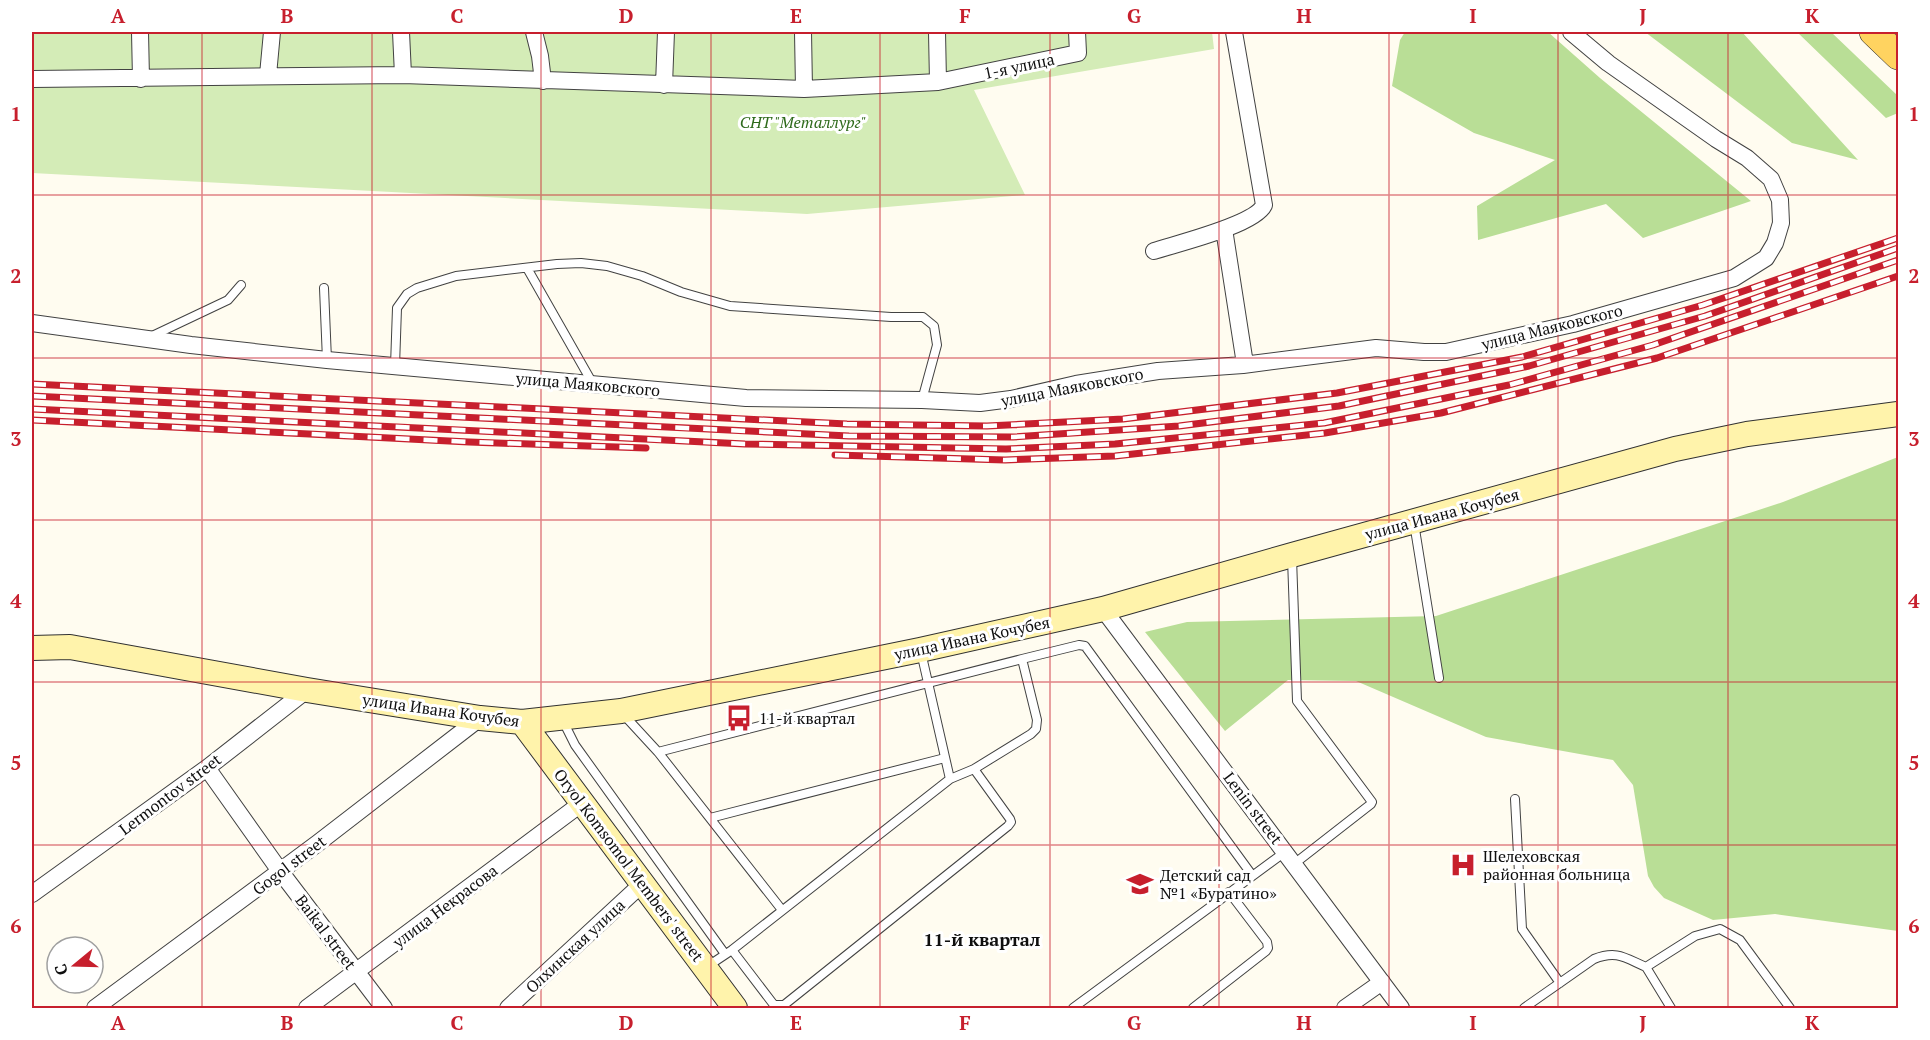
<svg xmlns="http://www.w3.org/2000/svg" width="1930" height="1040" font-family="'PT Serif',serif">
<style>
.green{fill:#d4ecb7}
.forest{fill:#b9de96}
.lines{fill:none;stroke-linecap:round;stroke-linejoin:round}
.lane-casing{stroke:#424242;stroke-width:10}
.street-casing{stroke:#424242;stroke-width:18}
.secondary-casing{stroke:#313131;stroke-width:26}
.primary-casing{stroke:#202020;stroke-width:28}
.lane{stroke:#fff;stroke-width:8}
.street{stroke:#fff;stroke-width:16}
.secondary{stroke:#fff3ab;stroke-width:24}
.primary{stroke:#ffd360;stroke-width:27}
.rail-casing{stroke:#c71f2d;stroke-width:7}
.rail{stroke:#fff;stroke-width:4.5;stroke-dasharray:14;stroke-linecap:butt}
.grid{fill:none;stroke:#c71f2d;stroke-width:1.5;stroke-opacity:0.55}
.labels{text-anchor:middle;stroke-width:6;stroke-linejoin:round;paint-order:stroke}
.street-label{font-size:16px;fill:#0f0f0f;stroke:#fff}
.park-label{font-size:16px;font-style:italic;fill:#2e6a1b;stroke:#fff}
.poi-label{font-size:16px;fill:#0f0f0f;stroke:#fff;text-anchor:start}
.neighbourhood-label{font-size:18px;font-weight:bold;fill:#0f0f0f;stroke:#fff}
.neatline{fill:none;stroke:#c71f2d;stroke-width:2}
.grid-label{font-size:20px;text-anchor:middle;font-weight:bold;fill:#c71f2d}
</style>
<rect width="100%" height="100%" fill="#fffcf0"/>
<!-- green -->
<path class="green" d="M 32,32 L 1212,32 L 1214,49 L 974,90 L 1025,195 L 807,214 L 32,173 Z"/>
<!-- forest -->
<path class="forest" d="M 1405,32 L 1548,32 L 1600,78 L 1751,201 L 1643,238 L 1606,204 L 1478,240 L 1477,206 L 1555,160 L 1474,133 L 1392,86 L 1400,40 Z
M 1645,32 L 1742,32 L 1858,160 L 1792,143 Z
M 1797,32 L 1831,32 L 1898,96 L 1898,113 L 1886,118 Z
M 1898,457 L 1898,931 L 1775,914 L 1713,920 L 1664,898 L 1654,887 L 1648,876 L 1633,785 L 1613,760 L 1486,737 L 1356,681 L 1288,680 L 1225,731 L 1145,632 L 1187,622 L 1436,616 L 1783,502 Z"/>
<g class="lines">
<!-- lane casing -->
<g class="lane-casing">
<path id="lane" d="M 527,268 L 593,384
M 324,288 L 327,360
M 152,336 L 228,300 L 241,285
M 395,366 L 397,308 L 407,294 L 417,288 L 456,276 L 557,264 L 581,263 L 607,266 L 642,276 L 681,292 L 730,306 L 891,317 L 923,317 L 934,326 L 937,345 L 922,400
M 1414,523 L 1439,678
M 1292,558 L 1297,701 L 1372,802 L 1371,804 L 1294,864
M 623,714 L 658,752 L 782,910
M 563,721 L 575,745 L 725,954
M 658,752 L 1022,659 L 1079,645 L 1085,646 L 1252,875
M 974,769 L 1031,734 L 1036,729 L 1037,720 L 1022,659
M 1515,799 L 1522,929 L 1560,983
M 710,818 L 945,758
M 732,950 L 774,1005 L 784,1005 L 1008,826 L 1011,822 L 1010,819 L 974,769 L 950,779
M 1646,967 L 1671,1008
M 705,968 L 732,950 L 950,779 L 921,652
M 1073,1008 L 1285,852
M 1193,1008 L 1266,951 L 1268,948 L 1267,942 L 1229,892
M 1524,1008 L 1594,959 C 1617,950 1625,958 1646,967 L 1695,936 L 1720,929 L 1740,940 L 1790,1008"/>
</g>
<!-- street casing -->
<g class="street-casing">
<path id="street" d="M 140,32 L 141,79
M 401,32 L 403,75
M 534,32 L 540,56 L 543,81
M 803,32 L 804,89
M 937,32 L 938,82
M 268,75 L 272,32
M 32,79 L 403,75 L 804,89 L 938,82 L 1078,53 L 1077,32
M 664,85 L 666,32
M 1224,229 L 1245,364
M 1154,251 C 1175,244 1255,225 1264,205 L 1234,32
M 32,323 L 191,345 L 327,360 L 746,398 L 922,400 L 980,403 L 1011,399 L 1076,384 L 1158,371 L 1243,365 L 1376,348 L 1424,352 L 1446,352 L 1573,324 L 1734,278 L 1766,258 L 1775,243 L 1781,223 L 1780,200 L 1771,179 L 1747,158 L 1716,139 L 1608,63 L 1571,32
M 1103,609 L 1401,1008
M 207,768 L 280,871 L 384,1008
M 32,894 L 207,768 L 307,690
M 95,1008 L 318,843 L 480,718
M 307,1008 L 582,803
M 508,1008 L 642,884
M 1345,1008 L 1382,982"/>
</g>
<!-- secondary casing -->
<g class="secondary-casing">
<path id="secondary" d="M 32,648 L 70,647 L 307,690 L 480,718 L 522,722 L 621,711 L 920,650 L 1103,609 L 1292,555 L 1675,449 L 1747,434 L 1898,414
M 522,722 L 735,1008"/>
</g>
<!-- primary casing -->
<g class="primary-casing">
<path id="primary" d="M 1873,32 L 1898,56"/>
</g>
<!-- lane -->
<use href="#lane" class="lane"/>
<!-- street -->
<use href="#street" class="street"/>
<!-- secondary -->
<use href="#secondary" class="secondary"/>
<!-- primary -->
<use href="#primary" class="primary"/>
<!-- rail casing -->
<g class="rail-casing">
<path id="rail" d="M 32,384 L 847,424 L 987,426 L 1123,419 L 1337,393 L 1522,357 L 1703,305 L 1898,238
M 32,396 L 849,436 L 1013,437 L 1179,426 L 1339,406 L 1529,366 L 1705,316 L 1898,248
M 32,409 L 745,444 L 1006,449 L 1115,444 L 1324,423 L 1509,385 L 1653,345 L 1898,260
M 32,420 L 469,442 L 646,448
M 835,455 L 1005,460 L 1115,456 L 1325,433 L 1441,413 L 1657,358 L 1898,276"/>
</g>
<!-- rail -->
<use href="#rail" class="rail"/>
</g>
<!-- grid -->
<path class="grid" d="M 202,32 L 202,1008M 372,32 L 372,1008M 541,32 L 541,1008M 711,32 L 711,1008M 880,32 L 880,1008M 1050,32 L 1050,1008M 1219,32 L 1219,1008M 1389,32 L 1389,1008M 1558,32 L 1558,1008M 1728,32 L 1728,1008M 32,195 L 1898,195M 32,358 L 1898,358M 32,520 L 1898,520M 32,682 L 1898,682M 32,845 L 1898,845"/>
<!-- icons -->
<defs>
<g id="bus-bare" transform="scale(2.07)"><path d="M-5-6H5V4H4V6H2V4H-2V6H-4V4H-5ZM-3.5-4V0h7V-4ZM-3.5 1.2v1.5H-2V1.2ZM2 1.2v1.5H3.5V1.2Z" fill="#c71f2d" stroke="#fff" stroke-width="2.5" paint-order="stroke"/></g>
<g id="hospital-bare" transform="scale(2.07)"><path d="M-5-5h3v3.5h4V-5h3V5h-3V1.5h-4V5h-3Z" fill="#c71f2d" stroke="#fff" stroke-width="2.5" paint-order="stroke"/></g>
<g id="school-bare" transform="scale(2.07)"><path d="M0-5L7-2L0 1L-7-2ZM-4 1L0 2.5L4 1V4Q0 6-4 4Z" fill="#c71f2d" stroke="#fff" stroke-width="2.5" paint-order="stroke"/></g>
</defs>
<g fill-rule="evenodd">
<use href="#bus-bare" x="739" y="718"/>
<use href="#hospital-bare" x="1463" y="865"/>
<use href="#school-bare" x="1140" y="884"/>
</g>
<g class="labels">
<!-- street labels -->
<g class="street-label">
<text transform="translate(1019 66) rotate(-12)" y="6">1-я улица</text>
<text transform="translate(1552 327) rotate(-14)" y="6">улица Маяковского</text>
<text transform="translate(588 384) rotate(5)" y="6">улица Маяковского</text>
<text transform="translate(1072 387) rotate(-11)" y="6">улица Маяковского</text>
<text transform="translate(1442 514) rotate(-15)" y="6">улица Ивана Кочубея</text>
<text transform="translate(972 638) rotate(-12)" y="6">улица Ивана Кочубея</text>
<text transform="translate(441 710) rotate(8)" y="6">улица Ивана Кочубея</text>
<text transform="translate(170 794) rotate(-37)" y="6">Lermontov street</text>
<text transform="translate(1253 808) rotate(53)" y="6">Lenin street</text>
<text transform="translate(289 865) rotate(-37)" y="6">Gogol street</text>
<text transform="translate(629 865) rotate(53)" y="6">Oryol Komsomol Members' street</text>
<text transform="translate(445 906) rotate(-37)" y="6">улица Некрасова</text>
<text transform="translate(326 932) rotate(53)" y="6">Baikal street</text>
<text transform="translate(575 946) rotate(-43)" y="6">Олхинская улица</text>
</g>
<!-- park labels -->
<g class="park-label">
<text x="803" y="128">СНТ "Металлург"</text>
</g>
<!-- poi labels -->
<g class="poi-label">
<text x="759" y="724">11-й квартал</text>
<text x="1483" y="862">Шелеховская<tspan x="1483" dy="18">районная больница</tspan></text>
<text x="1160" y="881">Детский сад<tspan x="1160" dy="18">№1 «Буратино»</tspan></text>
</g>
<!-- neighbourhood labels -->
<g class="neighbourhood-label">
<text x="982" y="946">11-й квартал</text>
</g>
</g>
<!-- border -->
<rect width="1930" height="1040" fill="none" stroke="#ffffff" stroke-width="66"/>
<!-- north arrow -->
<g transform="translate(75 965) rotate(251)"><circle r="28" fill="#ffffff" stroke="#9f9f9f" stroke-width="1.5"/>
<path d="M0-4.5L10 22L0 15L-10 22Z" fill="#c71f2d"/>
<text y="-9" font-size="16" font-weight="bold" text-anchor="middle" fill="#0f0f0f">С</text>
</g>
<rect x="33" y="33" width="1864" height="974" class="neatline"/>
<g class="grid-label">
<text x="118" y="23">A</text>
<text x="287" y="23">B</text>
<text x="457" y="23">C</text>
<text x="626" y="23">D</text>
<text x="796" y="23">E</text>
<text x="965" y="23">F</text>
<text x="1134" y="23">G</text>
<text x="1304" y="23">H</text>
<text x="1473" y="23">I</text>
<text x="1643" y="23">J</text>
<text x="1812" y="23">K</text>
<text x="16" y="121">1</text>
<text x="1914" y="121">1</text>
<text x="16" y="283">2</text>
<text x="1914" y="283">2</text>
<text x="16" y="446">3</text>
<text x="1914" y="446">3</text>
<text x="16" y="608">4</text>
<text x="1914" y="608">4</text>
<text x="16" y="770">5</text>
<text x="1914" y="770">5</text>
<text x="16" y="933">6</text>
<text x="1914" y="933">6</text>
<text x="118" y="1030">A</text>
<text x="287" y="1030">B</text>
<text x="457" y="1030">C</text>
<text x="626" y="1030">D</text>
<text x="796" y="1030">E</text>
<text x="965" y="1030">F</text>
<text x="1134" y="1030">G</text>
<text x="1304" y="1030">H</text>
<text x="1473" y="1030">I</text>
<text x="1643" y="1030">J</text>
<text x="1812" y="1030">K</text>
</g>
</svg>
